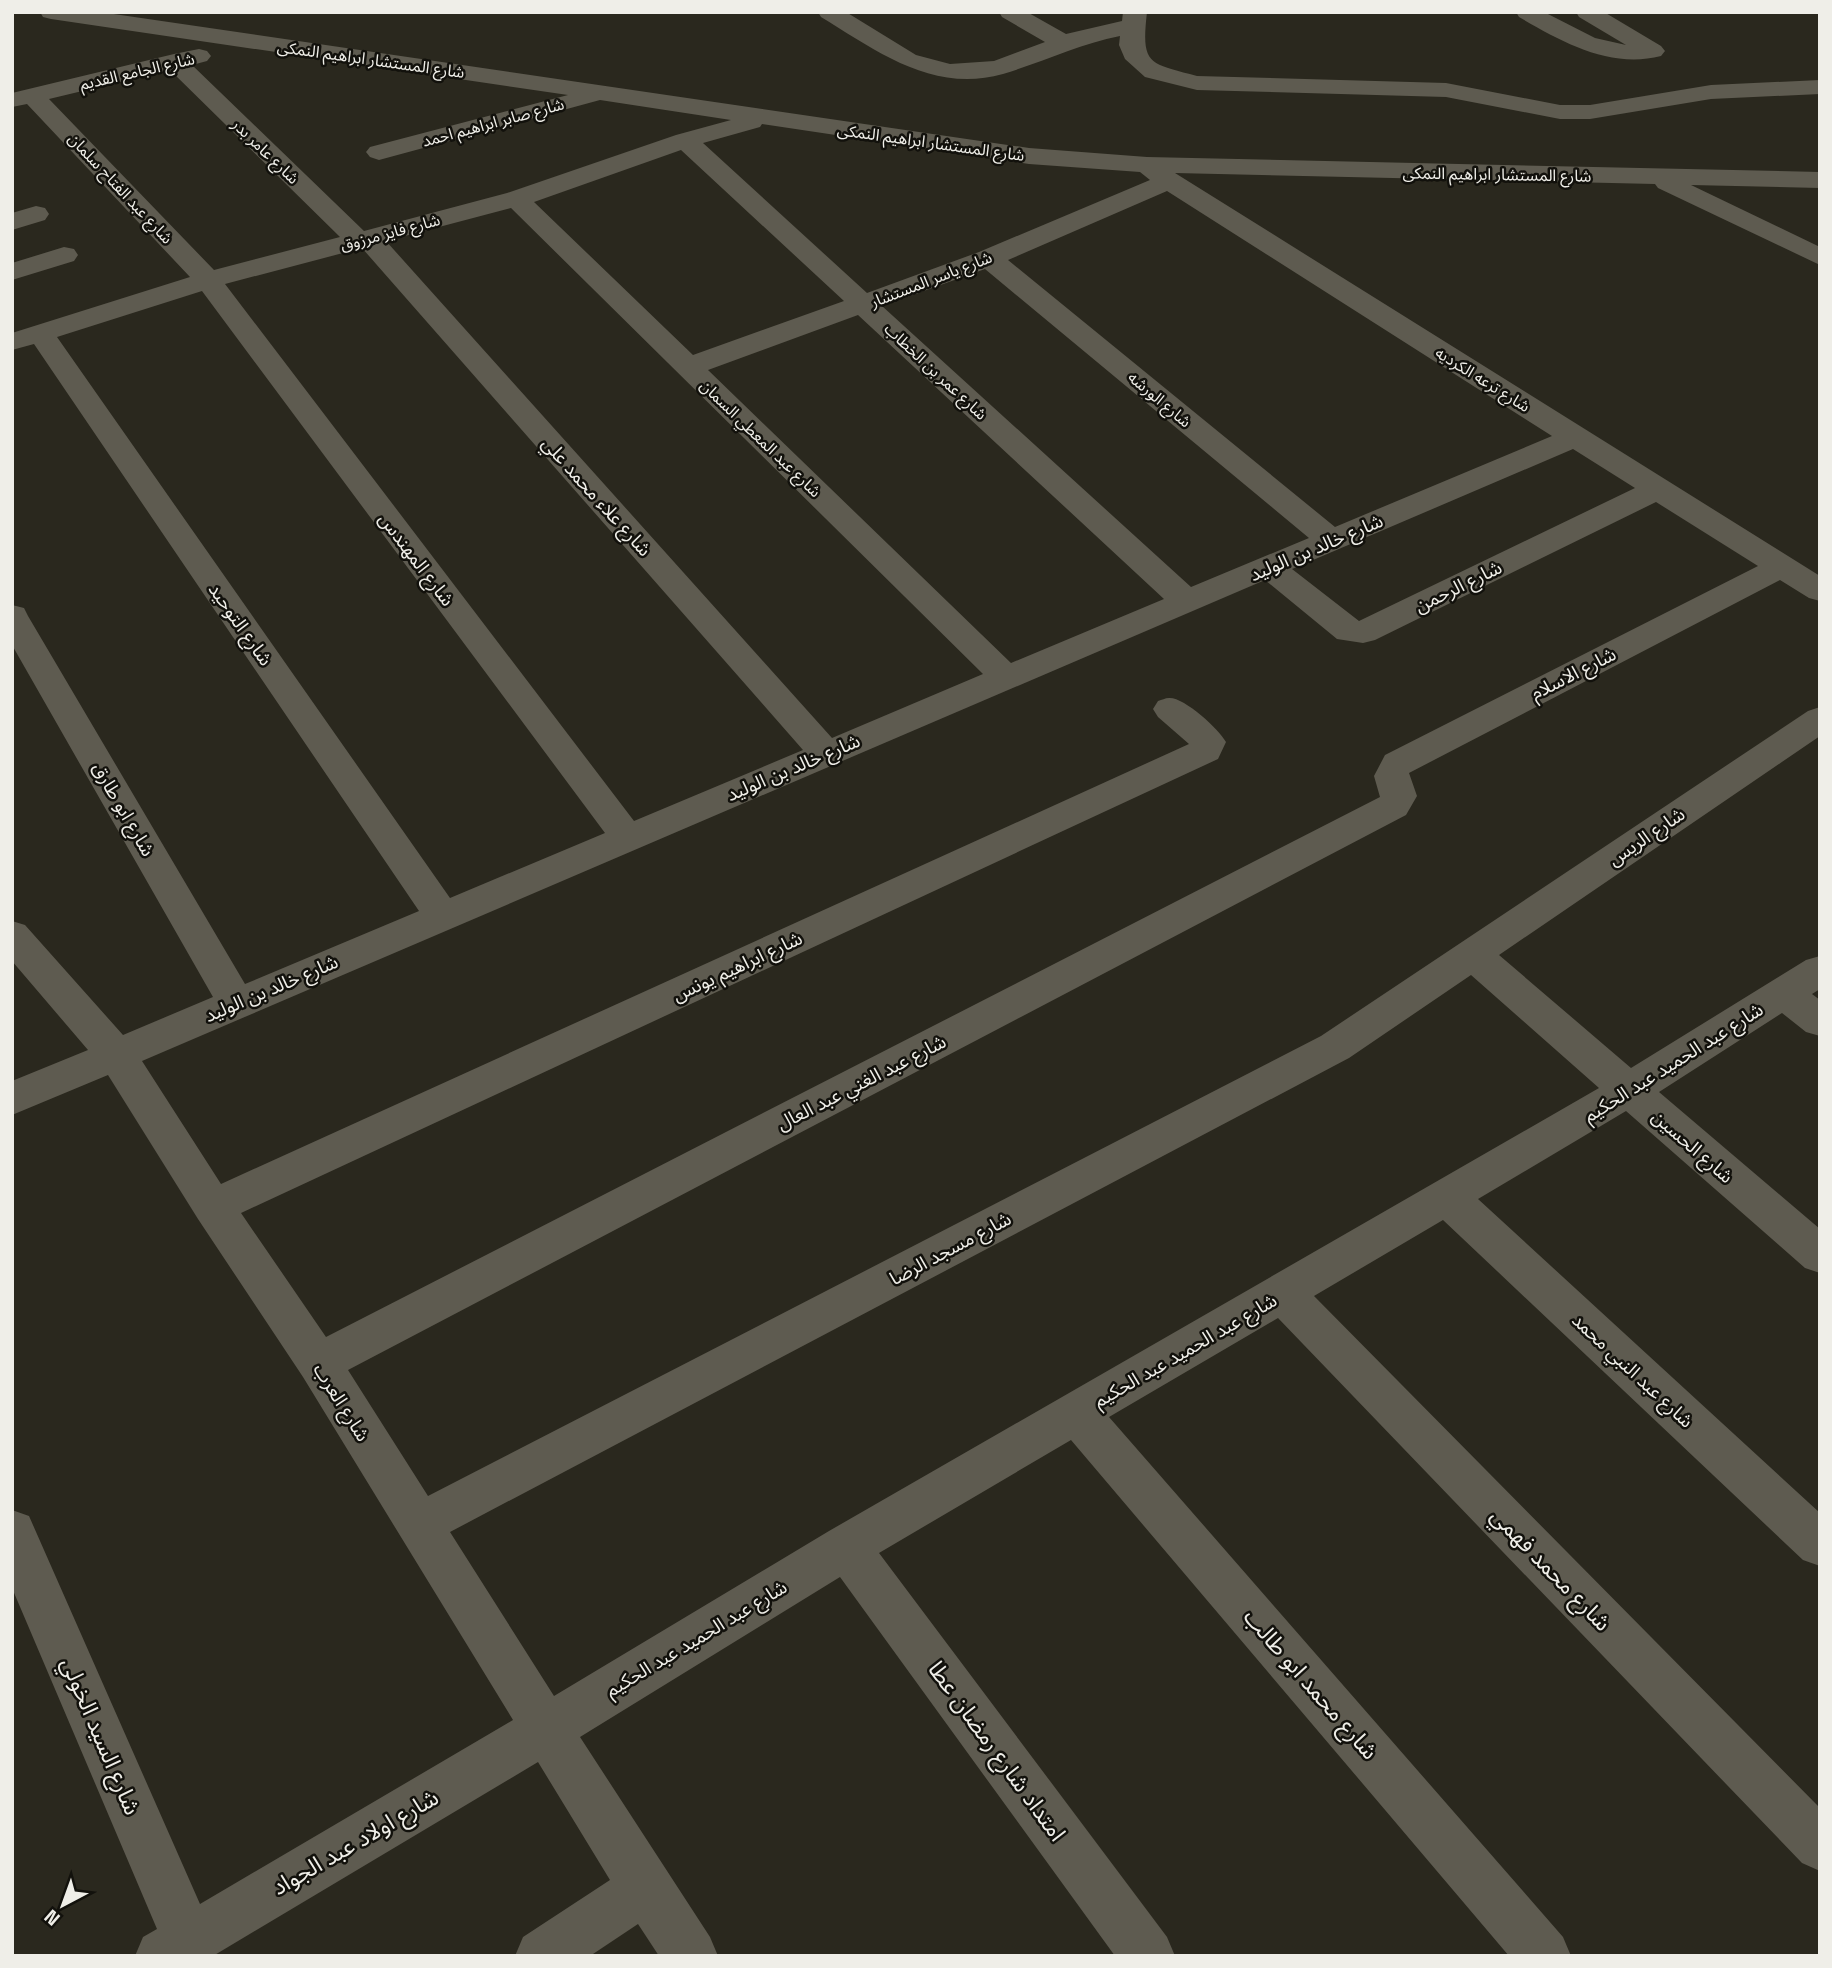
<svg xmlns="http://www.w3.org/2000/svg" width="1832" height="1968" font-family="'Space Grotesk','Noto Sans Arabic',sans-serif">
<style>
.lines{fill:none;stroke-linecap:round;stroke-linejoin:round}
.minor{fill:#5e5b50;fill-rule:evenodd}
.labels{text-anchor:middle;stroke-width:5;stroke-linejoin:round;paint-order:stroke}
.far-street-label{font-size:16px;fill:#efeee8;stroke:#12110c}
.street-label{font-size:19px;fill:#efeee8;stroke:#12110c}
.near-street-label{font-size:23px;fill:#efeee8;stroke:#12110c}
</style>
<rect width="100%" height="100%" fill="#2a281e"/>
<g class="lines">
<!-- minor -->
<path class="minor" d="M 40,12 L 100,12 L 1029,148 L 1147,157 L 1820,172 L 1820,188 L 1691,185 L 1820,247 L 1820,265 L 1658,188 L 1655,184 L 1175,173 L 1820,576 L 1820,601 L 1809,598 L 1780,580 L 1409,773 L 1417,796 L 1406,815 L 348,1370 L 428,1496 L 1321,1036 L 1808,711 L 1820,707 L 1820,736 L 1499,955 L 1631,1068 L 1806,960 L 1820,956 L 1820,989 L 1812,994 L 1820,1000 L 1820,1036 L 1806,1032 L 1782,1013 L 1659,1092 L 1820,1229 L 1820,1273 L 1805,1268 L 1626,1111 L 1478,1199 L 1820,1513 L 1820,1566 L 1803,1560 L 1443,1220 L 1314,1296 L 1820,1808 L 1820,1871 L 1802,1863 L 1278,1318 L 1109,1417 L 1563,1937 L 1571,1956 L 1509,1956 L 1071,1440 L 879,1553 L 1167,1937 L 1175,1956 L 1115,1956 L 840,1577 L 580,1737 L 710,1937 L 718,1956 L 659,1956 L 638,1924 L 590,1956 L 515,1956 L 523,1937 L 610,1880 L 538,1762 L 213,1956 L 135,1956 L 143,1937 L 157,1929 L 12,1588 L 12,1510 L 29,1516 L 200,1904 L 513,1720 L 303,1377 L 198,1219 L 108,1075 L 12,1115 L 12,1081 L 88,1050 L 12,961 L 12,921 L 25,925 L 123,1035 L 213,997 L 12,645 L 12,605 L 24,608 L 28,616 L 245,984 L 419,911 L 34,344 L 12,350 L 12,333 L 190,277 L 27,104 L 12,107 L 12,93 L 174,54 L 199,49 L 207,51 L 211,56 L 207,61 L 192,65 L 364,231 L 507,193 L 676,135 L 731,120 L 600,100 L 379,160 L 370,157 L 366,152 L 370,147 L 568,95 L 51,19 L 43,17 ZM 170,70 L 340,237 L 214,270 L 49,99 ZM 762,124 L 1029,164 L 1140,172 L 1150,180 L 979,252 L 867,293 L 703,143 L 760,127 ZM 681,150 L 844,301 L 693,355 L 534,202 ZM 1167,191 L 1552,436 L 1335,527 L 1008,260 ZM 511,208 L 983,674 L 832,738 L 386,241 ZM 362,248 L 803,750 L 634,821 L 225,284 ZM 985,269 L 1309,538 L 1191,587 L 882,306 ZM 202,291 L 605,833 L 450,898 L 57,337 ZM 858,315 L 1164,599 L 1011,663 L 708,370 ZM 1573,449 L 1635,488 L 1359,621 L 1292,569 ZM 1656,502 L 1758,566 L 1385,755 L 1374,776 L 1380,797 L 326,1337 L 241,1213 L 1218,759 L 1226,742 C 1219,729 1184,697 1169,698 C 1165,698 1162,700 1158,701 L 1153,709 L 1158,717 L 1189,744 L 221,1184 L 142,1061 L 1265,580 L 1337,639 L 1363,643 L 1375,640 ZM 1471,975 L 1599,1088 L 829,1531 L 554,1696 L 450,1532 L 1349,1058 Z
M 818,12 L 846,12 L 916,55 L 950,64 L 994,61 L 1045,42 L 1002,17 L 999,12 L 1027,12 L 1066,34 L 1122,21 L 1123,12 L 1147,12 C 1141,65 1148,63 1197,76 L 1446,83 L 1560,105 L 1590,105 L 1711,85 L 1820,80 L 1820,94 L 1711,99 L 1590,119 L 1560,119 L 1446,97 L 1197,90 L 1145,77 L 1125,59 L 1119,45 L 1120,36 C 1079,44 1043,62 1003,74 C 933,94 877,51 821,17 Z
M 1516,12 L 1544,12 L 1595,38 L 1626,45 L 1579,17 L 1576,12 L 1604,12 L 1661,46 L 1665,51 L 1661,56 C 1610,69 1562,42 1519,17 Z
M 36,206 L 45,208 L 49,214 L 45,220 L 12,230 L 12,213 Z
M 64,247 L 74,249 L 78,255 L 74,261 L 12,280 L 12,263 Z"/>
</g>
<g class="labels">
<!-- far-street labels -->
<g class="far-street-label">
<text transform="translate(371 59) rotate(8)" y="6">شارع المستشار ابراهيم النمكى</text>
<text transform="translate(137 71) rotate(-13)" y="6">شارع الجامع القديم</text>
<text transform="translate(493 122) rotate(-15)" y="6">شارع صابر ابراهيم احمد</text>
<text transform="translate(931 142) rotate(8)" y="6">شارع المستشار ابراهيم النمكى</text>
<text transform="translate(266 151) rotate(44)" y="6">شارع عامر بدر</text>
<text transform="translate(1497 174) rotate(1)" y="6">شارع المستشار ابراهيم النمكى</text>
<text transform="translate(121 188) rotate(47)" y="6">شارع عبد الفتاح سلمان</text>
<text transform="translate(390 232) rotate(-15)" y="6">شارع فايز مرزوق</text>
<text transform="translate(931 279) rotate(-21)" y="6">شارع ياسر المستشار</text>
<text transform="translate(936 371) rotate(43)" y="6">شارع عمر بن الخطاب</text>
<text transform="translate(1483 379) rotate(32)" y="6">شارع ترعه الكرديه</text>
<text transform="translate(1160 399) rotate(40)" y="6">شارع الورشه</text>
<text transform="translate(761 438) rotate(44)" y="6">شارع عبد المعطي السمان</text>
</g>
<!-- street labels -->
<g class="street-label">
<text transform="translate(597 496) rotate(48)" y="7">شارع علاء محمد علي</text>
<text transform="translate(1316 547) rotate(-23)" y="7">شارع خالد بن الوليد</text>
<text transform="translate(417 559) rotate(53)" y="7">شارع المهندس</text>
<text transform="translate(1458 586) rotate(-26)" y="7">شارع الرحمن</text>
<text transform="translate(241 624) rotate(55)" y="7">شارع التوحيد</text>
<text transform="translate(1573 673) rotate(-27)" y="7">شارع الاسلام</text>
<text transform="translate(793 767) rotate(-23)" y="7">شارع خالد بن الوليد</text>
<text transform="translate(124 809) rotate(60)" y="7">شارع ابو طارق</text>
<text transform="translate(1646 836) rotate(-34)" y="7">شارع الريس</text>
<text transform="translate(737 966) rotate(-25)" y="7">شارع ابراهيم يونس</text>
<text transform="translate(271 988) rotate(-23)" y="7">شارع خالد بن الوليد</text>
<text transform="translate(1673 1062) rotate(-32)" y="7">شارع عبد الحميد عبد الحكيم</text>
<text transform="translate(861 1082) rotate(-27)" y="7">شارع عبد الغني عبد العال</text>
<text transform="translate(1693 1146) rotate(41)" y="7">شارع الحسين</text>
<text transform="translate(950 1248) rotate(-28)" y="7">شارع مسجد الرضا</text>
<text transform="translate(1185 1350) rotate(-30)" y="7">شارع عبد الحميد عبد الحكيم</text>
<text transform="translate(1633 1370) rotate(43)" y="7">شارع عبد النبي محمد</text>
<text transform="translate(342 1402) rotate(58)" y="7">شارع العرب</text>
<text transform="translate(696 1638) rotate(-31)" y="7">شارع عبد الحميد عبد الحكيم</text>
</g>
<!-- near-street labels -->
<g class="near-street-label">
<text transform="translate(1551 1569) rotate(46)" y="8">شارع محمد فهمي</text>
<text transform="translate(1311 1684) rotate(49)" y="8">شارع محمد ابو طالب</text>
<text transform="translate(101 1736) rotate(67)" y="8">شارع السيد الخولي</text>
<text transform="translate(997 1751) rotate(54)" y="8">امتداد شارع رمضان عطا</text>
<text transform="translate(355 1842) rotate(-30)" y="8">شارع اولاد عبد الجواد</text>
</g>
</g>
<!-- border -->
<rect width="1832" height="1968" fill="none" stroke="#efeee8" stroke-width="28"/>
<!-- north arrow -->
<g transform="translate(63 1905) rotate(221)" stroke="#12110c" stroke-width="5" paint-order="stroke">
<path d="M0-5L12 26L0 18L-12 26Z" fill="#efeee8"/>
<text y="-10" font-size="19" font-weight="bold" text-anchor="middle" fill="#efeee8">N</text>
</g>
</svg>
